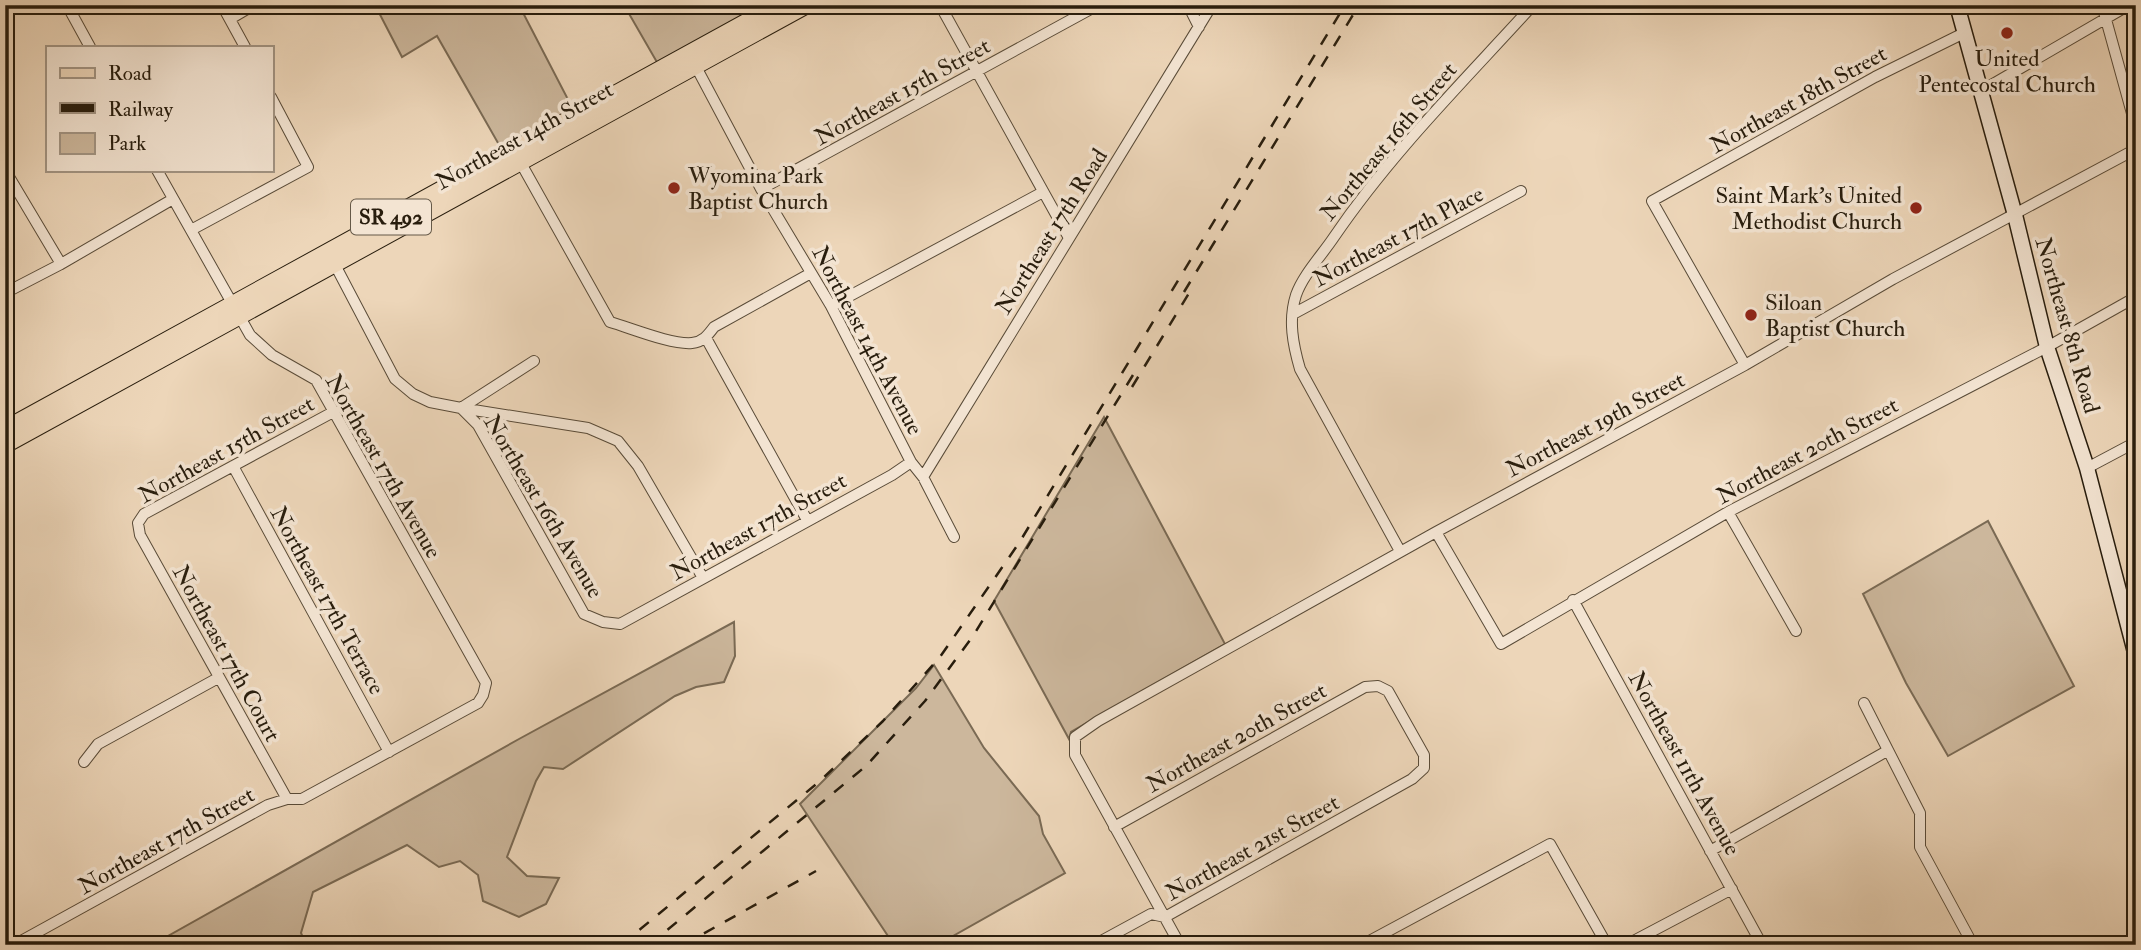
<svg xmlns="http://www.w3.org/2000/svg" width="2141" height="950" font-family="'IM FELL Double Pica',serif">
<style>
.green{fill:#ccb79c;stroke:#7a6a54;stroke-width:2}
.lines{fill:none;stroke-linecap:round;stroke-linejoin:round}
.street-casing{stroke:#594b38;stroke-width:12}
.secondary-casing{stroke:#281d0d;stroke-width:17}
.primary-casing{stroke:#281d0d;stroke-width:18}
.street{stroke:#f3e4d2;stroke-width:10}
.secondary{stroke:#f3e4d2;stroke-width:14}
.primary{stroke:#edd6b9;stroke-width:16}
.rail{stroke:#281d0d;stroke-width:2.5;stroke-dasharray:12 12;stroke-linecap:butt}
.poi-dot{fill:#8f2418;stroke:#f3e4d2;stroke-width:2.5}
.labels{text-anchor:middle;stroke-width:7;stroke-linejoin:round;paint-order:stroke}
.shield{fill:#f3e4d2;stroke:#655948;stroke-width:2}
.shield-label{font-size:21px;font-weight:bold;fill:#281d0d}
.poi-label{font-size:23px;fill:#281d0d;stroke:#f3e4d2;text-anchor:start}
.street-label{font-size:23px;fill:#281d0d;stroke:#f3e4d2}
</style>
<rect width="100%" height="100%" fill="#edd6b9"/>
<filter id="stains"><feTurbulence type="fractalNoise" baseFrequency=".00286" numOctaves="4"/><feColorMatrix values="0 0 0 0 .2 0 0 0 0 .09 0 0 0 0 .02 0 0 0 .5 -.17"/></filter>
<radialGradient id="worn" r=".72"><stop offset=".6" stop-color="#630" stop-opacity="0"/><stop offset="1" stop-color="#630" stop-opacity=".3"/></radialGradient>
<!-- green -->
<path class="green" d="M 375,5 L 519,5 L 574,111 L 502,150 L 437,36 L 402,57 Z
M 624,5 L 766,5 L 658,64 Z
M 1104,417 L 1225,644 L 1071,732 L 1069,739 L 994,601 Z
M 1988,521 L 2074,686 L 1948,756 L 1906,683 L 1863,594 Z
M 734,622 L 735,656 L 724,682 L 696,687 L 675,696 L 563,769 L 544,767 L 536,781 L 507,857 L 527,876 L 559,878 L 546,904 L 519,917 L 483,901 L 478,875 L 460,861 L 439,867 L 407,845 L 313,892 L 301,933 L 306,945 L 152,945 L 519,739 Z
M 934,665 L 984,748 L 1039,816 L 1043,834 L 1065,873 L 937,945 L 894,945 L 800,804 L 916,688 Z"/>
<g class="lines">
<!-- street casing -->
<g class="street-casing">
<path id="street" d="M 67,5 L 90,47
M 222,5 L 245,47
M 940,5 L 1069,238
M 1188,5 L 1199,27
M 2102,5 L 2136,128
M 230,19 L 254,5
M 694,63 L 761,189 L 831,306 L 911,462
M 1981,91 L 2129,5
M 518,158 L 610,322 C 631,328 672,345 692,343 C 703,342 708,335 714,327 L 811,273
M 5,170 L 61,264
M 761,189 L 1098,5
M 191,230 L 308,167 L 271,97
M 333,261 L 395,379 L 413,394 L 430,402 L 461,408 L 478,425 L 584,614 L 603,622 L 620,624 L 892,475 L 911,462 L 923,477 L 954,537
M 5,293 L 61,264 L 173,199
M 831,306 L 1043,192
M 1293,314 L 1521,191
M 706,338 L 807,520
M 1745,365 L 1652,201 L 1875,77 L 1964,33
M 461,408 L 588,428 L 618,441 L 638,466 L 703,578
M 461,408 L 534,361
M 233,466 L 389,752
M 2087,468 L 2136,442
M 923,477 L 1212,5
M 1728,512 L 1796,631
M 1436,532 L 1501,644 L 1728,512 L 2047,347 L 2136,297
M 1400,551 L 1300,369 C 1293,345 1288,320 1296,295 C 1303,275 1322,255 1334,237 C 1392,152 1464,81 1533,5
M 1573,600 L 1762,945
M 1864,703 L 1920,813 L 1920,847 L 1973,945
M 84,762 L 98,744 L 218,678
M 287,799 L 140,535 L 138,523 L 144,514 L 335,411
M 1710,851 L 1887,751
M 14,945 L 268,805 L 287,799 L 302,799 L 478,703 L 483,695 L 486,683 L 316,380 L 272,355 L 250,335 L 157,170
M 1094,945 L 1151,914 L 1165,917 L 1412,779 L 1424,768 L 1424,755 L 1388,691 L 1378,686 L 1365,687 L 1114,827
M 1180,945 L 1075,755 L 1075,737 L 1098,721 L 1436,532 L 1745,365 L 1893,279 L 2136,149
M 1362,945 L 1550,844 L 1607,945
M 1626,945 L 1732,889"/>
</g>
<!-- secondary casing -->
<g class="secondary-casing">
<path id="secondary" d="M 1957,5 L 2015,215 L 2047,347 L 2087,468 L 2136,656"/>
</g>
<!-- primary casing -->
<g class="primary-casing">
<path id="primary" d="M 5,429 L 777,5
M 5,445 L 807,5"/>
</g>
<!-- street -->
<use href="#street" class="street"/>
<!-- secondary -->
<use href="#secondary" class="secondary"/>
<!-- primary -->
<use href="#primary" class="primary"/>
<!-- rail -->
<path class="rail" d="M 1184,292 L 1359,5
M 1132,387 L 1194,285
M 621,945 L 820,781 L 883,721 L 940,657 L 1019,543 L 1345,5
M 649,945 L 866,766 L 925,701 L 973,636 L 1133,375
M 683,945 L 816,871"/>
</g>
<!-- markers -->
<g class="poi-dot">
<circle cx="2007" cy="33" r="7"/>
<circle cx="674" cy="188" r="7"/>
<circle cx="1916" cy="208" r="7"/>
<circle cx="1751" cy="315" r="7"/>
</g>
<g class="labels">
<!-- shield labels -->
<rect class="shield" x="351" y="199.5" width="80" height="35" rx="5"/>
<g class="shield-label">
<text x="391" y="224">SR 492</text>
</g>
<!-- poi labels -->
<g class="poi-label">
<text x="2007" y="66" text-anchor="middle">United<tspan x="2007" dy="26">Pentecostal Church</tspan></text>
<text x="688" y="183">Wyomina Park<tspan x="688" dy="26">Baptist Church</tspan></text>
<text x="1902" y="203" text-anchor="end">Saint Mark's United<tspan x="1902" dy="26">Methodist Church</tspan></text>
<text x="1765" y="310">Siloan<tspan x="1765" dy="26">Baptist Church</tspan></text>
</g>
<!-- street labels -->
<g class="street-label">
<text transform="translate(902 91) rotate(-29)" y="8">Northeast 15th Street</text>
<text transform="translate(1798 99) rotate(-29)" y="8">Northeast 18th Street</text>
<text transform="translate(524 135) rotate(-29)" y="8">Northeast 14th Street</text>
<text transform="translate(1388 141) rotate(-50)" y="8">Northeast 16th Street</text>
<text transform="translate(1051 231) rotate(-58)" y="8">Northeast 17th Road</text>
<text transform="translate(1398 236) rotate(-28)" y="8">Northeast 17th Place</text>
<text transform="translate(2068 325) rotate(74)" y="8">Northeast 8th Road</text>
<text transform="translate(868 340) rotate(62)" y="8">Northeast 14th Avenue</text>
<text transform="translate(1595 424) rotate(-28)" y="8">Northeast 19th Street</text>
<text transform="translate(226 449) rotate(-29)" y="8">Northeast 15th Street</text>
<text transform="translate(1807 450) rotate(-28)" y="8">Northeast 20th Street</text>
<text transform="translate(384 466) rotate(60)" y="8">Northeast 17th Avenue</text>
<text transform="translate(544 506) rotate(59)" y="8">Northeast 16th Avenue</text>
<text transform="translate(758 526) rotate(-29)" y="8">Northeast 17th Street</text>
<text transform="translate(328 600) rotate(61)" y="8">Northeast 17th Terrace</text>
<text transform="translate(227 653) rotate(61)" y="8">Northeast 17th Court</text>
<text transform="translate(1236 737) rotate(-29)" y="8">Northeast 20th Street</text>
<text transform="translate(1685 763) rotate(61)" y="8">Northeast 11th Avenue</text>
<text transform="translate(166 840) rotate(-29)" y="8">Northeast 17th Street</text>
<text transform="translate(1252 847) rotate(-29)" y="8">Northeast 21st Street</text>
</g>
</g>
<!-- margin -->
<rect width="2141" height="950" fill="none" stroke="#edd6b9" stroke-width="28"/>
<rect x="7" y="7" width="2127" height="936" fill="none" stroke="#281d0d" stroke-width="3.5"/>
<rect x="14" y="14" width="2113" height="922" fill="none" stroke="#281d0d" stroke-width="2"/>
<!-- legend -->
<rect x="46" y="46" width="228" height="126" fill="#f3e4d2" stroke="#a29483" stroke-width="2"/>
<rect x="60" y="68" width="35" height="10" fill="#edd6b9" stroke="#a29483" stroke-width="2"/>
<text x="108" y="80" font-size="21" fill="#281d0d">Road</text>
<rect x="60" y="103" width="35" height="10" fill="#281d0d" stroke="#a29483" stroke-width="2"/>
<text x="108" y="116" font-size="21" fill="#281d0d">Railway</text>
<rect x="60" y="133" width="35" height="21" fill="#ccb79c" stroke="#a29483" stroke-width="2"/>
<text x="108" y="150" font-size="21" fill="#281d0d">Park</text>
<rect width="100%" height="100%" filter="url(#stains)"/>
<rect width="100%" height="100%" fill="url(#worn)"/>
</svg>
